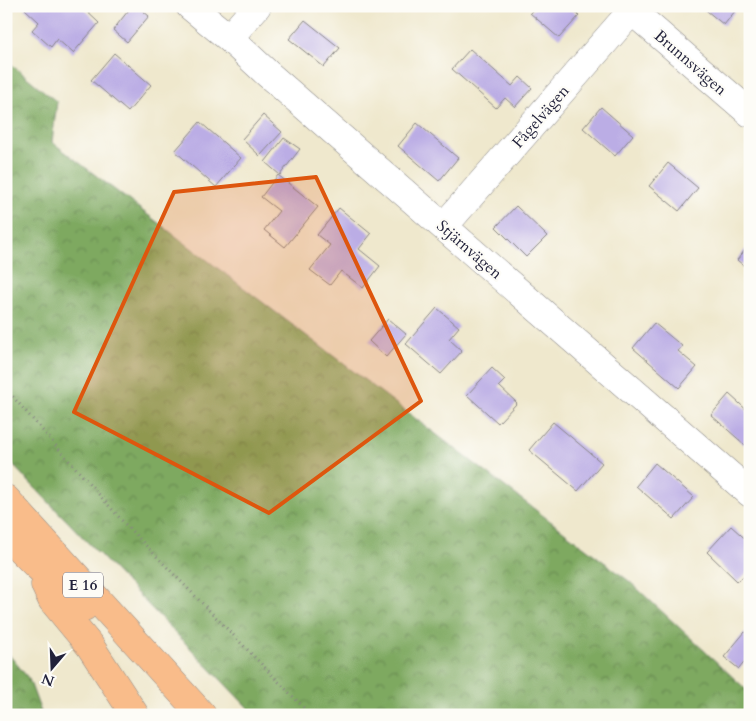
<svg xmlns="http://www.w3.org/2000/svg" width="756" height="721" font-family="Cardo,serif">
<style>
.forest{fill:url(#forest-crowns);stroke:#50664e}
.building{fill:#bbade5}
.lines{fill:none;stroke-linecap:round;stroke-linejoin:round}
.minor-casing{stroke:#888584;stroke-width:29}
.trunk-casing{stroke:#888584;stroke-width:29}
.path{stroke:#888584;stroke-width:3;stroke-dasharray:1 4;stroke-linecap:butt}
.minor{stroke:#fff;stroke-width:28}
.trunk{stroke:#f9bc8a;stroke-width:28}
.marked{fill:#de560e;fill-opacity:0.2;stroke:#de560e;stroke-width:4;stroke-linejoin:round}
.labels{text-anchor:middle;stroke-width:4.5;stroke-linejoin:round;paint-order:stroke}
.shield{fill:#fdfcf7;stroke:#646373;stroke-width:1}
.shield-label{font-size:15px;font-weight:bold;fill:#22223b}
.street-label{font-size:16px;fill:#22223b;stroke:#fdfcf7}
</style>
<defs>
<pattern id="forest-crowns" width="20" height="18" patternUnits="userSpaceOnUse" patternTransform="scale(1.25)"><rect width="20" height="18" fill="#7ea960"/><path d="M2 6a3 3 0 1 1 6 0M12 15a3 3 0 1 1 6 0" fill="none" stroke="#678950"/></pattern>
</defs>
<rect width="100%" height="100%" fill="#fdfcf7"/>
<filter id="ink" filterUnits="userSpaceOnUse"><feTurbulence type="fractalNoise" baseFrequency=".02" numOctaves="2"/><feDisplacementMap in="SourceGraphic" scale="10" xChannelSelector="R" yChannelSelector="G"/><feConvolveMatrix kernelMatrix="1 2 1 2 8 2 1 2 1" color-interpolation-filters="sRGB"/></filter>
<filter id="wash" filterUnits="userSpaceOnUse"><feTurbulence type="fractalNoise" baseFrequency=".0096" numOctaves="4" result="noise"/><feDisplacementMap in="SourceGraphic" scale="20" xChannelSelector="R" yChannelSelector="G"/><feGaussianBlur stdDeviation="1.12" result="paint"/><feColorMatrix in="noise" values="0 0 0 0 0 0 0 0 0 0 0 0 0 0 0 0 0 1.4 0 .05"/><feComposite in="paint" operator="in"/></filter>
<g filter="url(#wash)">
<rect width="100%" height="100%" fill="#efe8cd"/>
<!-- forest -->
<path class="forest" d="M 6,60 L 57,102 L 52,142 L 629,581 L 750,693 L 750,715 L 255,715 L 6,458 Z
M 6,651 L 29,679 L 42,715 L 6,715 Z"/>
<g id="blocks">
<!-- building -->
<path class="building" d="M 28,6 L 81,6 L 99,23 L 73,53 L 57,39 L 51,47 L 32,30 L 39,22 L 25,9 Z
M 132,6 L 137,6 L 149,16 L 127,42 L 113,30 Z
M 536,6 L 568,6 L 579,16 L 559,38 L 530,13 Z
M 701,6 L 739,6 L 724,25 Z
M 305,20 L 340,48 L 324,67 L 289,39 Z
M 470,49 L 512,86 L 520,77 L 532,88 L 515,107 L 505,98 L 496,108 L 452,69 Z
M 114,53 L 151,85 L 128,112 L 91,80 Z
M 601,107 L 633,135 L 615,156 L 583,128 Z
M 263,115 L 282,132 L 260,156 L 242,139 Z
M 200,122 L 241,158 L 216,187 L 175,151 Z
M 417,123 L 458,158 L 439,181 L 398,146 Z
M 284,138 L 300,149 L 280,175 L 265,162 Z
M 668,163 L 698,188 L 679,211 L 649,186 Z
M 278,175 L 318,207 L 285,247 L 264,230 L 279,211 L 261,197 Z
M 516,206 L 547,236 L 526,257 L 496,227 Z
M 339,208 L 371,234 L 359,249 L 380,266 L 363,288 L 341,271 L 330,285 L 310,270 L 330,245 L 317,235 Z
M 750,244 L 750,271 L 737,260 Z
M 437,308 L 459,327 L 449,339 L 462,351 L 441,374 L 406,344 Z
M 388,319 L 406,334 L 386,357 L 369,341 Z
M 654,323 L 682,346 L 678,351 L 697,367 L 679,388 L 633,348 Z
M 492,368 L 505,380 L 499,386 L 517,403 L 498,423 L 467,395 Z
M 729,394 L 750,413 L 750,439 L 745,445 L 711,415 Z
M 553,422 L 602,463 L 578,491 L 529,450 Z
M 655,463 L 694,497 L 674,519 L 636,486 Z
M 731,526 L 750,543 L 750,569 L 738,582 L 707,552 Z
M 745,632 L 750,635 L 750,655 L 739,669 L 724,657 Z"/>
</g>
</g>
<g filter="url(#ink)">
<use href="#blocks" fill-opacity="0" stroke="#888584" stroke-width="1"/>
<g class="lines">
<!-- minor casing -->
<g class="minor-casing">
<path id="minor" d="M 190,6 L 229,38 L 269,75 L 750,493
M 632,11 L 750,113
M 229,38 L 257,6
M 444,226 L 636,6"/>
</g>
<!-- trunk casing -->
<g class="trunk-casing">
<path id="trunk" d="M 6,499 L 202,715
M 6,535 L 37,566 L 84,607
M 45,585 L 52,600 L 90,646 L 135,715"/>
</g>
<!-- path -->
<path class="path" d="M 6,389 L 125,524 L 311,715"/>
<!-- minor -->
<use href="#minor" class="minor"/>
<!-- trunk -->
<use href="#trunk" class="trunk"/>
</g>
</g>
<!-- marked area -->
<path class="marked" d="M 316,177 L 421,401 L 269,513 L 74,412 L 174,192 Z"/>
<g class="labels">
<!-- shield labels -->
<rect class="shield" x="63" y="572.5" width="40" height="25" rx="4"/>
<g class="shield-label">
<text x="83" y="590">E 16</text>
</g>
<!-- street labels -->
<g class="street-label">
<text transform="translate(691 62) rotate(41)" y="6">Brunnsvägen</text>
<text transform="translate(540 116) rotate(-49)" y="6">Fågelvägen</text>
<text transform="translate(470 249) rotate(41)" y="6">Stjärnvägen</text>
</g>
</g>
<!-- margin -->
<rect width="756" height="721" fill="none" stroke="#fdfcf7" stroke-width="25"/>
<!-- north arrow -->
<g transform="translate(52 668) rotate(199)" stroke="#fdfcf7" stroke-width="4" paint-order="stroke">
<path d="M0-4L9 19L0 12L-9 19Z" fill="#22223b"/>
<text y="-8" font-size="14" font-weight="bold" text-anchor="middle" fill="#22223b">N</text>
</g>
</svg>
